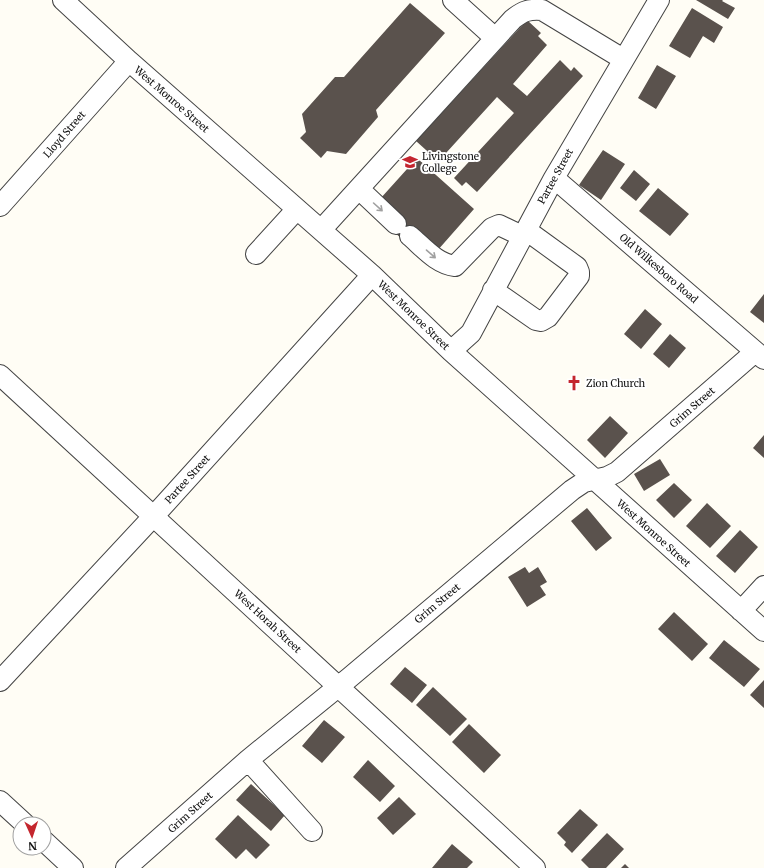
<svg xmlns="http://www.w3.org/2000/svg" width="764" height="868" font-family="Merriweather,serif">
<style>
.building{fill:#5a524d}
.lines{fill:none;stroke-linecap:round;stroke-linejoin:round}
.minor-casing{stroke:#444;stroke-width:22}
.minor{stroke:#fff;stroke-width:20}
.oneway{stroke:#a0a0a0}
.labels{text-anchor:middle;stroke-width:4;stroke-linejoin:round;paint-order:stroke}
.street-label{font-size:10px;fill:#111;stroke:#fff}
.poi-label{font-size:10px;fill:#111;stroke:#fff;text-anchor:start}
</style>
<rect width="100%" height="100%" fill="#fffdf5"/>
<!-- building -->
<path class="building" d="M 696,0 L 723,0 L 722,1 L 735,8 L 728,19 Z
M 410,3 L 445,33 L 376,110 L 378,117 L 346,154 L 327,151 L 321,158 L 300,138 L 306,132 L 302,114 L 335,77 L 344,77 Z
M 692,8 L 723,27 L 714,43 L 703,36 L 690,58 L 669,46 Z
M 527,20 L 541,33 L 538,36 L 547,45 L 513,84 L 527,96 L 560,60 L 571,71 L 574,67 L 583,76 L 477,192 L 466,182 L 462,186 L 454,178 L 514,113 L 497,97 L 436,164 L 424,153 L 426,150 L 416,141 Z
M 657,65 L 676,76 L 656,109 L 638,98 Z
M 603,150 L 625,164 L 601,200 L 579,185 Z
M 417,158 L 474,209 L 437,251 L 405,242 L 391,229 L 380,199 Z
M 634,170 L 650,184 L 636,201 L 620,188 Z
M 658,188 L 689,214 L 670,236 L 639,211 Z
M 764,294 L 764,323 L 750,312 Z
M 645,309 L 662,324 L 641,349 L 624,334 Z
M 670,334 L 686,348 L 669,368 L 653,354 Z
M 610,416 L 628,433 L 605,458 L 587,440 Z
M 764,435 L 764,458 L 753,448 Z
M 660,459 L 670,475 L 644,491 L 634,474 Z
M 674,483 L 692,500 L 674,518 L 656,500 Z
M 707,503 L 731,526 L 710,548 L 686,526 Z
M 587,508 L 612,538 L 596,551 L 571,521 Z
M 740,530 L 758,547 L 735,573 L 716,556 Z
M 525,567 L 529,573 L 538,567 L 547,582 L 540,586 L 546,595 L 527,607 L 508,577 Z
M 674,612 L 708,644 L 692,661 L 658,629 Z
M 724,640 L 760,669 L 744,687 L 709,658 Z
M 405,667 L 427,685 L 412,703 L 390,684 Z
M 764,680 L 764,708 L 750,695 Z
M 433,687 L 467,719 L 450,736 L 416,705 Z
M 324,720 L 345,737 L 322,763 L 302,746 Z
M 469,724 L 501,755 L 484,773 L 452,742 Z
M 368,760 L 395,786 L 380,802 L 353,777 Z
M 251,784 L 285,815 L 271,831 L 236,800 Z
M 399,797 L 416,814 L 393,835 L 377,818 Z
M 580,809 L 598,825 L 572,853 L 564,845 L 566,842 L 557,833 Z
M 238,815 L 270,845 L 256,859 L 246,849 L 236,859 L 215,839 Z
M 607,833 L 624,849 L 606,868 L 589,868 L 581,860 Z
M 452,844 L 473,862 L 467,868 L 432,868 Z
M 625,864 L 629,868 L 621,868 Z"/>
<g class="lines">
<!-- minor casing -->
<g class="minor-casing">
<path id="minor" d="M 63,0 L 129,61 L 372,275 L 451,351 L 764,631
M 453,0 L 495,38
M 554,178 L 764,359
M 359,189 L 396,224
M 0,206 L 129,61
M 321,230 L 513,19 C 523,11 529,9 542,10 L 623,59
M 410,236 C 424,248 437,264 455,266 L 492,228 L 499,225 L 522,236
M 256,254 L 297,209
M 493,290 L 536,320 L 541,321 L 548,317 L 579,276 L 579,272 L 577,267 L 526,230
M 451,351 L 471,333 L 554,178 L 659,0
M 0,375 L 535,868
M 741,611 L 764,586
M 0,681 L 162,507 L 372,275
M 248,760 L 312,831
M 0,801 L 25,824
M 44,841 L 73,868
M 126,868 L 248,760 L 349,678 L 572,490 L 584,482 L 607,477 L 617,472 L 755,352"/>
</g>
<!-- minor -->
<use href="#minor" class="minor"/>
</g>
<!-- one-way arrows -->
<defs><path id="oneway-shaft" d="M-6 0H5M1.5-3L5.5 0L1.5 3" fill="none" stroke-width="1.6" stroke-linecap="round" stroke-linejoin="round"/></defs>
<g class="oneway">
<use href="#oneway-shaft" transform="translate(378 207) rotate(42)"/>
<use href="#oneway-shaft" transform="translate(431 254) rotate(41)"/>
</g>
<!-- icons -->
<defs>
<g id="university-bare" transform="scale(1.2)"><path d="M0-5L7-2L0 1L-7-2ZM-4 1L0 2.5L4 1V4Q0 6-4 4Z" fill="#c4262e" stroke="#fff" stroke-width="2.5" paint-order="stroke"/></g>
<g id="church-bare" transform="scale(1.2)"><path d="M-1.2-6h2.4v3.5h3.3v2.4h-3.3V6h-2.4V-.1h-3.3v-2.4h3.3Z" fill="#c4262e" stroke="#fff" stroke-width="2.5" paint-order="stroke"/></g>
</defs>
<g fill-rule="evenodd">
<use href="#university-bare" x="410" y="162"/>
<use href="#church-bare" x="574" y="383"/>
</g>
<g class="labels">
<!-- street labels -->
<g class="street-label">
<text transform="translate(172 99) rotate(41)" y="4">West Monroe Street</text>
<text transform="translate(64 134) rotate(-49)" y="4">Lloyd Street</text>
<text transform="translate(555 176) rotate(-61)" y="4">Partee Street</text>
<text transform="translate(659 268) rotate(41)" y="4">Old Wilkesboro Road</text>
<text transform="translate(414 315) rotate(44)" y="4">West Monroe Street</text>
<text transform="translate(692 407) rotate(-41)" y="4">Grim Street</text>
<text transform="translate(187 479) rotate(-48)" y="4">Partee Street</text>
<text transform="translate(654 533) rotate(42)" y="4">West Monroe Street</text>
<text transform="translate(437 603) rotate(-40)" y="4">Grim Street</text>
<text transform="translate(268 621) rotate(43)" y="4">West Horah Street</text>
<text transform="translate(190 812) rotate(-42)" y="4">Grim Street</text>
</g>
<!-- poi labels -->
<g class="poi-label">
<text x="422" y="160">Livingstone<tspan x="422" dy="12">College</tspan></text>
<text x="586" y="387">Zion Church</text>
</g>
</g>
<!-- north arrow -->
<g transform="translate(32 836) rotate(177)"><circle r="19" fill="#ffffff" stroke="#a0a0a0"/>
<path d="M0-3L7 15L0 10L-7 15Z" fill="#c4262e"/>
<text y="-6" font-size="11" font-weight="bold" text-anchor="middle" fill="#111111">N</text>
</g>
</svg>
